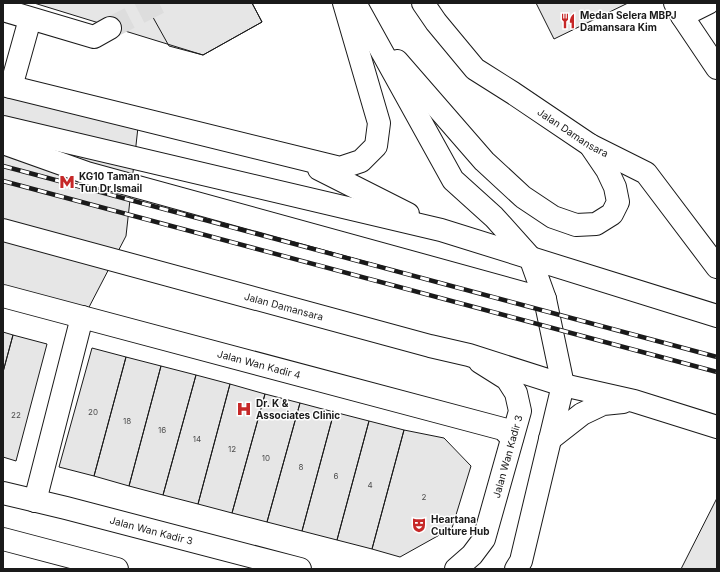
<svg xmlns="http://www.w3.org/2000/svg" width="720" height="572" font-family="Inter,sans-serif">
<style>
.building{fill:#e6e6e6;stroke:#1a1a1a}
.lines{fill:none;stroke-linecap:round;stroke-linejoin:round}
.minor-tunnel{stroke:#ddd;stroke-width:22;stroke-dasharray:22 11;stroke-linecap:butt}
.minor-casing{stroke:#1a1a1a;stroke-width:24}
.major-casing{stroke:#1a1a1a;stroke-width:24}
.minor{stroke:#fff;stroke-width:22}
.major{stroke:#fff;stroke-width:22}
.rail-casing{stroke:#1a1a1a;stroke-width:4.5}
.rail{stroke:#fff;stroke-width:3;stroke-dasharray:9;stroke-linecap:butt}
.labels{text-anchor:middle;stroke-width:3;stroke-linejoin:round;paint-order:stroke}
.number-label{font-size:8px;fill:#4d4d4d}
.poi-label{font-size:10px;font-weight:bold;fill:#1a1a1a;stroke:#fff;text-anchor:start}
.street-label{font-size:10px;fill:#1a1a1a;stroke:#fff}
</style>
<rect width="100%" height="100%" fill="#fff"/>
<!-- building -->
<path class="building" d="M 34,3 L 252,3 L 262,22 L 203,55 Z
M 145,3 L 252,3 L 262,22 L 203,55 L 169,46 Z
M 536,3 L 628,3 L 554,39 Z
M 3,89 L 138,127 L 126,236 L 87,311 L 3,287 Z
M 3,332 L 13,335 L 3,372 Z
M 13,335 L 47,344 L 16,461 L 3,457 L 3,372 Z
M 92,348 L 126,357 L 94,476 L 59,467 Z
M 126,357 L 161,366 L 129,486 L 94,476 Z
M 161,366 L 196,375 L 163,495 L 129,486 Z
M 196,375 L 230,384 L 198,504 L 163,495 Z
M 230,384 L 265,394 L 232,513 L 198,504 Z
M 265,394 L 300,403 L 267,522 L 232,513 Z
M 300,403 L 334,412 L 302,531 L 267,522 Z
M 334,412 L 369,421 L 337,540 L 302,531 Z
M 369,421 L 404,430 L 372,549 L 337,540 Z
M 404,430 L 444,438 L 471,466 L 452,528 L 400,557 L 372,549 Z
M 717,498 L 717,569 L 681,569 Z"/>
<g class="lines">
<!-- minor-tunnel -->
<path class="minor-tunnel" d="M 110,28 L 159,3"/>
<!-- minor casing -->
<g class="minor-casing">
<g id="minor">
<path d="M 675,3 L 682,16 L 717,68"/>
<path d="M 3,10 L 94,37 L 110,28"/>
<path d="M 682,16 L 708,3"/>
<path d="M 11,87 L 30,19"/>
<path id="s1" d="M 3,296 L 503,429 L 512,438"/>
<path id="s2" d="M 3,493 L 66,508 L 300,569"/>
<path d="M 35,501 L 82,317"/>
<path d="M 3,539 L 117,569"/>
<path id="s3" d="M 456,569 L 472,555 L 484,539 L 520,411 L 516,393 L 507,379 L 480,362"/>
<path d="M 516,569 L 521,561 L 563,385"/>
</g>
</g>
<!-- major casing -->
<g class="major-casing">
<g id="major">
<path d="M 355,3 L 453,180 L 494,217 L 530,257 L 545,299 L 563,385"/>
<path id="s4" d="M 423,3 L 436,22 L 475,69 L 513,93 L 590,145 L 646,173 L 717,267"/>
<path d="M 397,61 L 484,161 L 523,197 L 553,217 L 576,225 L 596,224 L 612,214 L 618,202 L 615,187 L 607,170 L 590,145"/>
<path d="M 3,85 L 340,168 L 361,161 L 376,146 L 379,123 L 344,3"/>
<path d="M 3,127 L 441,230 L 717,316"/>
<path d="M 3,143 L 87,173 L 545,299"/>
<path d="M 319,169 L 408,214"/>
<path id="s5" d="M 3,230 L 430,346 L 469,355 L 563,385 L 634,401 L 717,427"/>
<path d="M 550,439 L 582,414 L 603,404 L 623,402"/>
</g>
</g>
<!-- minor -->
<use href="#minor" class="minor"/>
<!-- major -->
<use href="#major" class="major"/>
<!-- rail casing -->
<g class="rail-casing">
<path id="rail" d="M 3,166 L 717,357
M 3,181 L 717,372"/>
</g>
<!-- rail -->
<use href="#rail" class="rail"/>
</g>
<!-- icons -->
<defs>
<g id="restaurant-bare" transform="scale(1.2)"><path d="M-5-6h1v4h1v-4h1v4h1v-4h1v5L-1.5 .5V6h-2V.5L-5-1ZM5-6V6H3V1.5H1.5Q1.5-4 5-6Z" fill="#c62828" stroke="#fff" stroke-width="2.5" paint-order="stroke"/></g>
<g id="metro-bare" transform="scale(1.2)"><path d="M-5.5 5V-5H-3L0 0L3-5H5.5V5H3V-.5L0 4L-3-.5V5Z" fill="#c62828" stroke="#fff" stroke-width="2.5" paint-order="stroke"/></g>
<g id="hospital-bare" transform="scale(1.2)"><path d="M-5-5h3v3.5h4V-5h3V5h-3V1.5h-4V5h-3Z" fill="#c62828" stroke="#fff" stroke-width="2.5" paint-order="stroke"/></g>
<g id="theatre-bare" transform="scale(1.2)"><path d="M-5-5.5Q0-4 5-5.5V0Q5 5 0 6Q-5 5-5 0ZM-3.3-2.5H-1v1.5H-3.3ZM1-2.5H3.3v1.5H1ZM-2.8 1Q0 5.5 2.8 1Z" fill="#c62828" stroke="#fff" stroke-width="2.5" paint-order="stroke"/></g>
</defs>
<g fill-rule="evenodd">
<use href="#restaurant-bare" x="568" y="21"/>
<use href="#metro-bare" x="67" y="182"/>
<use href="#hospital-bare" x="244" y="409"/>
<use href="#theatre-bare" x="419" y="525"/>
</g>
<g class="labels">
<!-- number labels -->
<g class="number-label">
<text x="93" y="415">20</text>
<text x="16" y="418">22</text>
<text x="127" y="424">18</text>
<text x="162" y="433">16</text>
<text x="197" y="442">14</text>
<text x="232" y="452">12</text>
<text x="266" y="461">10</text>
<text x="301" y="470">8</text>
<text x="336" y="479">6</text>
<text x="370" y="488">4</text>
<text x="424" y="500">2</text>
</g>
<!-- poi labels -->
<g class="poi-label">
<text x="580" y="19">Medan Selera MBPJ<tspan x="580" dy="12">Damansara Kim</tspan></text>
<text x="79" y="180">KG10 Taman<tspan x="79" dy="12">Tun Dr Ismail</tspan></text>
<text x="256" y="407">Dr. K &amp;<tspan x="256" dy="12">Associates Clinic</tspan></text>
<text x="431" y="523">Heartana<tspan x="431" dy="12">Culture Hub</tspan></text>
</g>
<!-- street labels -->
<g class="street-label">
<text dy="4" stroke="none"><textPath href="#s4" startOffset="201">Jalan Damansara</textPath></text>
<text dy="4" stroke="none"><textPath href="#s5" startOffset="291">Jalan Damansara</textPath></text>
<text dy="4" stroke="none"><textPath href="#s1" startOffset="265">Jalan Wan Kadir 4</textPath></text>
<text dy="4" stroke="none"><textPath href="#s3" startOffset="127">Jalan Wan Kadir 3</textPath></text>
<text dy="4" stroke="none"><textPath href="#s2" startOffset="153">Jalan Wan Kadir 3</textPath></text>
</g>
</g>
<!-- border -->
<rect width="720" height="572" fill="none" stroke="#1a1a1a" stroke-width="8"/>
</svg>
